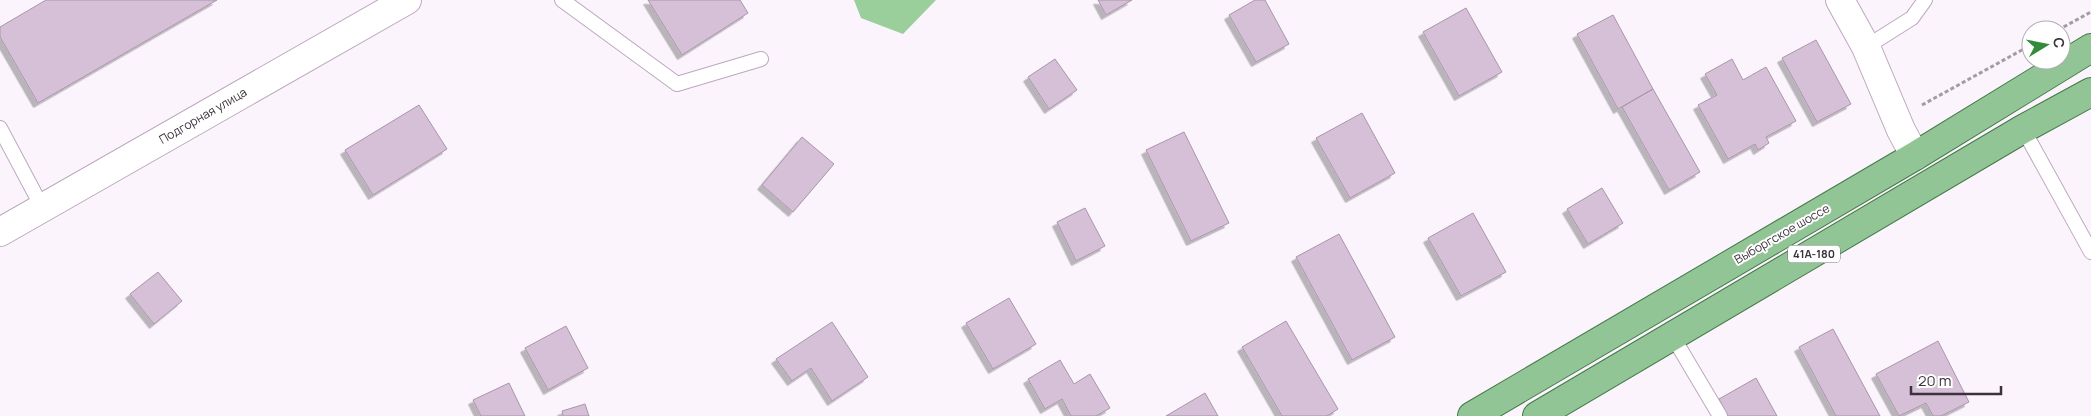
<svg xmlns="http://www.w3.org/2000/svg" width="2091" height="416" font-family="Manrope,sans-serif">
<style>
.forest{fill:#9ace9a}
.building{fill:#d5c0d7;stroke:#a995aa;filter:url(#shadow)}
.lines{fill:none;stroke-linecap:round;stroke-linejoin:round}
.service-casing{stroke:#bca8be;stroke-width:16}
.minor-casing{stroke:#bca8be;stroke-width:30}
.primary-casing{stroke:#437947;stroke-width:30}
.path{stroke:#a49ca5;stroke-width:3;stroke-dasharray:4 2.5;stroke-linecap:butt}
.service{stroke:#fff;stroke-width:14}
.minor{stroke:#fff;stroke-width:28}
.primary{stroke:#91c595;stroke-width:28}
.labels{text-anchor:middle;stroke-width:4;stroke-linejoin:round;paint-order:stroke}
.shield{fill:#fff;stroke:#767076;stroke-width:1}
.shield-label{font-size:11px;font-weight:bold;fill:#3b323b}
.street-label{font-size:12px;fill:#3b323b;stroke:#fff}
</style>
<defs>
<filter id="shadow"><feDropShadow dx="-4.5" dy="4.5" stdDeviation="0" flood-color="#0004"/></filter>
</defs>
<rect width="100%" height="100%" fill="#fcf4fd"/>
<!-- forest -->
<path class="forest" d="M 854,0 L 936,0 L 903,34 L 861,18 Z"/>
<!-- building -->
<path class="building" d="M 46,0 L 217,0 L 38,103 L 0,37 L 0,27 Z
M 648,0 L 740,0 L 748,13 L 682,55 Z
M 1098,0 L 1132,0 L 1106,15 Z
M 1255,0 L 1265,0 L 1289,44 L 1256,62 L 1229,15 Z
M 1466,8 L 1502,72 L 1459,96 L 1423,32 Z
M 1613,15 L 1653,89 L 1618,109 L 1577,34 Z
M 1816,40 L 1851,104 L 1817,122 L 1782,58 Z
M 1055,59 L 1077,90 L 1049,109 L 1028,77 Z
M 1732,59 L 1743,80 L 1766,67 L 1796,121 L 1766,137 L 1769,143 L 1758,150 L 1755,144 L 1728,159 L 1698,105 L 1717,95 L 1705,74 Z
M 1653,89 L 1700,172 L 1669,190 L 1622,107 Z
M 419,105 L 447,149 L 373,195 L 345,150 Z
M 1362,113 L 1395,173 L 1350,198 L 1316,138 Z
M 1184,132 L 1229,223 L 1191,241 L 1146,150 Z
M 802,137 L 834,164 L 793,212 L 762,185 Z
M 1602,188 L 1623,223 L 1588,244 L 1567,209 Z
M 1085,208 L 1105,246 L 1076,261 L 1057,222 Z
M 1473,213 L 1506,272 L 1461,296 L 1428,238 Z
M 1339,234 L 1395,337 L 1352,360 L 1296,257 Z
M 158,272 L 182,301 L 154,324 L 130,294 Z
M 1009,298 L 1036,344 L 993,369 L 966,323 Z
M 1286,321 L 1338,409 L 1327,416 L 1282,416 L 1242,347 Z
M 832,322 L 868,377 L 832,401 L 811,368 L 792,381 L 776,359 Z
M 566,326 L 588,368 L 548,390 L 525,348 Z
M 1833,329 L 1880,416 L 1836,416 L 1799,347 Z
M 1938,341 L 1969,402 L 1941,416 L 1933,416 L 1926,403 L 1899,416 L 1876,374 Z
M 1060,360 L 1074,384 L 1090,374 L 1110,408 L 1096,416 L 1071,416 L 1062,399 L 1045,409 L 1028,379 Z
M 1756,378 L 1777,416 L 1728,416 L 1719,399 Z
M 509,383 L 525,416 L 481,416 L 473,400 Z
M 1205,393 L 1218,416 L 1166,416 Z
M 585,404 L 589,416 L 563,416 L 562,411 Z"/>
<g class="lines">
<!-- service casing -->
<g class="service-casing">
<path id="service" d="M 562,0 L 677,84 L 761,59
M 1866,47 L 1912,18 L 1925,0
M 0,128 L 42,207
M 2023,129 L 2091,252
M 1673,337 L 1720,416"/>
</g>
<!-- minor casing -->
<g class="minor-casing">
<path id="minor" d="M 1840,0 L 1866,47 L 1901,130 L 1915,156
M 0,232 L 407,0"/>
</g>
<!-- primary casing -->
<g class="primary-casing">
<path id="primary" d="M 1472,416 L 1915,156 L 2091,48
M 1537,416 L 2023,129 L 2091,92"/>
</g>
<!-- path -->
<path class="path" d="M 2058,30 L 2091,12
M 1922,105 L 2031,45"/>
<!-- service -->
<use href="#service" class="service"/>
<!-- minor -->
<use href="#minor" class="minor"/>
<!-- primary -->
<use href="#primary" class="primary"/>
</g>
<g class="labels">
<!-- shield labels -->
<rect class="shield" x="1788" y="245.5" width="52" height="17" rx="4"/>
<g class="shield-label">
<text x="1814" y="258">41А-180</text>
</g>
<!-- street labels -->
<g class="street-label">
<text transform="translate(203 116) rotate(-30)" y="4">Подгорная улица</text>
<text transform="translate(1782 234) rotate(-30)" y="4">Выборгское шоссе</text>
</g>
</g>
<!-- north arrow -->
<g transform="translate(2046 45) rotate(80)"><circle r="24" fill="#ffffff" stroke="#b1adb1"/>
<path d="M0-4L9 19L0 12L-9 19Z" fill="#338b3b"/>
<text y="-8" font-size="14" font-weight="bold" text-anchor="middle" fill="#3b323b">С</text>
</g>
<!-- scale -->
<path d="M1911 386v8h90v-8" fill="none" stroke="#3b323b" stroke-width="2.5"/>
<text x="1918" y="386" font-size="15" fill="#3b323b" stroke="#ffffff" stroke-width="4" paint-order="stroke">20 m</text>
</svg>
